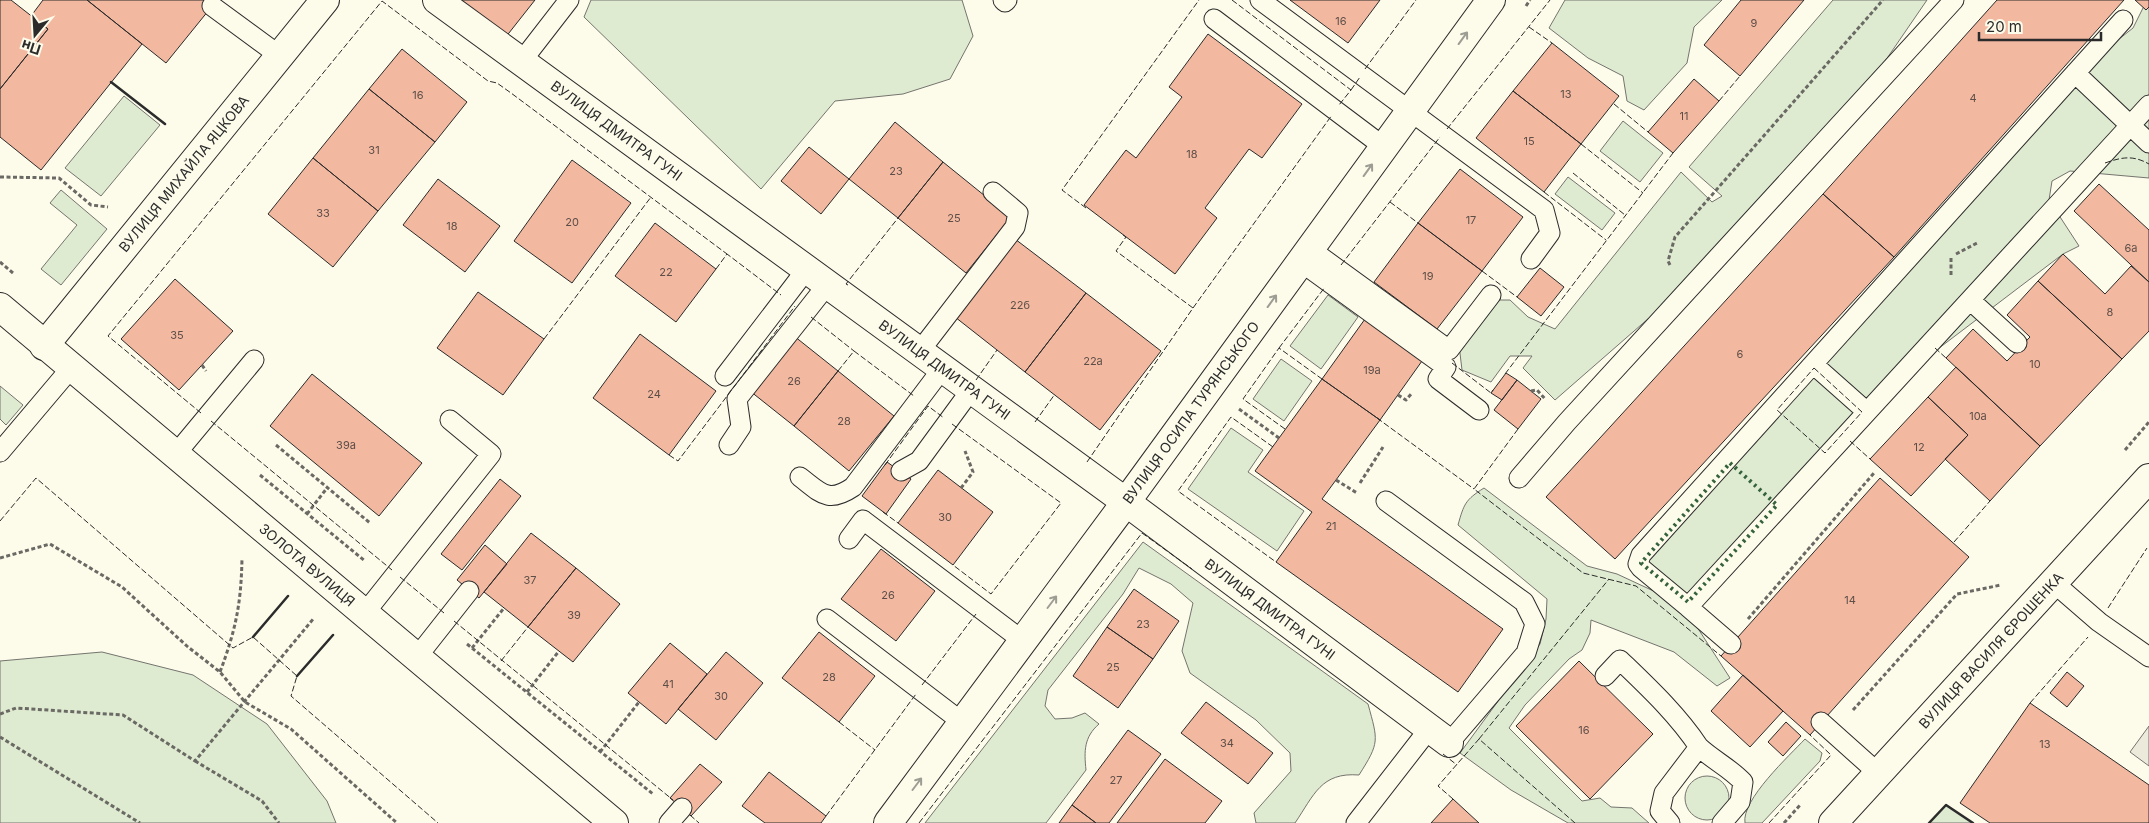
<svg xmlns="http://www.w3.org/2000/svg" width="2149" height="823" font-family="Inter,sans-serif">
<style>
.green{fill:#deebd1;stroke:#74746e}
.parking{fill:#eceadb;stroke:#74746e}
.building{fill:#f2b8a0;stroke:#2b2b2b}
.lines{fill:none;stroke-linecap:round;stroke-linejoin:round}
.lane-casing{stroke:#2b2b2b;stroke-width:21}
.street-casing{stroke:#2b2b2b;stroke-width:30}
.secondary-casing{stroke:#2b2b2b;stroke-width:30}
.path{stroke:#6a6964;stroke-width:3;stroke-dasharray:4 2.5;stroke-linecap:butt}
.lane{stroke:#fdfbea;stroke-width:19}
.street{stroke:#fdfbea;stroke-width:28}
.secondary{stroke:#fdfbea;stroke-width:28}
.hedge{stroke:#34623c;stroke-width:4;stroke-dasharray:2.5 4;stroke-linecap:butt}
.fence{stroke:#2b2b2b;stroke-width:1;stroke-dasharray:6 2.5;stroke-linecap:butt}
.wall{stroke:#2b2b2b;stroke-width:2.5}
.oneway{stroke:#9e9d94}
.labels{text-anchor:middle;stroke-width:4;stroke-linejoin:round;paint-order:stroke}
.number-label{font-size:11px;fill:#5d4e48}
.street-label{font-size:14px;fill:#2b2b2b;stroke:#fdfbea}
</style>
<rect width="100%" height="100%" fill="#fdfbea"/>
<!-- green -->
<path class="green" d="M 591,0 L 962,0 L 973,36 L 950,79 L 903,94 L 835,101 L 761,189 L 584,17 Z
M 1565,0 L 1722,0 L 1694,27 L 1687,63 L 1644,110 L 1627,101 L 1623,76 L 1588,58 L 1549,28 Z
M 1833,0 L 1927,0 L 1846,118 L 1712,263 L 1555,400 L 1523,368 L 1532,356 L 1510,356 L 1491,382 L 1462,370 L 1459,345 L 1496,300 L 1510,300 L 1528,317 L 1555,329 L 1681,172 L 1712,202 L 1722,196 L 1689,167 Z
M 2147,0 L 2149,0 L 2149,178 L 2070,171 L 2052,181 L 2049,200 L 2079,246 L 2063,254 L 1926,358 L 1688,607 L 1639,559 L 2090,62 L 2133,28 Z
M 124,96 L 160,125 L 101,196 L 65,168 Z
M 1623,121 L 1663,153 L 1640,182 L 1600,151 Z
M 1568,177 L 1615,213 L 1602,230 L 1555,194 Z
M 61,190 L 107,229 L 61,285 L 41,269 L 77,225 L 50,203 Z
M 1328,295 L 1358,317 L 1321,369 L 1290,346 Z
M 1281,359 L 1312,381 L 1284,421 L 1253,399 Z
M 0,386 L 23,405 L 6,425 L 0,419 Z
M 1231,428 L 1263,450 L 1248,472 L 1304,511 L 1277,551 L 1188,489 Z
M 1484,488 L 1587,566 L 1617,574 L 1660,594 L 1697,627 L 1730,678 L 1717,686 L 1674,652 L 1591,620 L 1590,633 L 1582,650 L 1569,659 L 1525,705 L 1509,728 L 1582,801 L 1600,798 L 1611,807 L 1632,808 L 1649,823 L 1568,823 L 1511,790 L 1460,753 L 1540,644 L 1546,619 L 1547,599 L 1458,525 C 1464,504 1465,500 1484,488 Z
M 1143,542 L 1368,704 C 1378,741 1380,742 1359,775 C 1321,772 1314,795 1295,823 L 1256,823 L 1254,813 L 1291,771 L 1290,753 L 1256,720 L 1190,673 L 1182,651 L 1193,603 L 1171,584 L 1139,568 L 1123,594 L 1048,690 L 1045,706 L 1055,719 L 1072,718 L 1085,713 L 1099,724 C 1084,737 1084,751 1086,770 L 1046,823 L 925,823 Z
M 102,652 L 193,675 L 267,724 L 327,801 L 336,823 L 0,823 L 0,661 Z
M 1805,739 L 1822,753 L 1820,761 L 1762,823 L 1745,823 C 1741,800 1790,755 1805,739 Z
M1685 798a22 22 0 1 1 44 0a22 22 0 1 1-44 0Z
M 1946,805 L 1973,823 L 1929,823 Z"/>
<!-- parking -->
<path class="parking" d="M 2149,726 L 2149,766 L 2130,752 Z"/>
<!-- building -->
<path class="building" d="M 0,0 L 11,0 L 48,29 L 0,89 Z
M 43,0 L 87,0 L 142,44 L 41,170 L 0,137 L 0,89 L 48,29 L 31,16 Z
M 87,0 L 217,0 L 166,63 Z
M 457,0 L 535,0 L 505,38 Z
M 1290,0 L 1380,0 L 1348,43 Z
M 1741,0 L 1804,0 L 1740,76 L 1704,45 Z
M 1997,0 L 2124,0 L 1894,257 L 1823,194 Z
M 2135,0 L 2149,0 L 2149,7 L 2146,10 Z
M 1208,34 L 1302,104 L 1262,158 L 1249,149 L 1205,208 L 1217,218 L 1175,274 L 1084,205 L 1126,150 L 1136,158 L 1182,97 L 1169,87 Z
M 1552,43 L 1619,96 L 1581,144 L 1513,91 Z
M 402,49 L 467,102 L 435,142 L 369,89 Z
M 1694,79 L 1719,101 L 1673,153 L 1648,132 Z
M 369,89 L 435,142 L 378,211 L 313,158 Z
M 1513,91 L 1581,144 L 1544,192 L 1476,138 Z
M 895,122 L 943,162 L 898,218 L 849,179 Z
M 809,147 L 849,179 L 821,214 L 781,181 Z
M 313,158 L 378,211 L 333,267 L 268,214 Z
M 572,160 L 631,203 L 572,283 L 514,241 Z
M 943,162 L 1011,217 L 966,273 L 898,218 Z
M 1460,169 L 1523,217 L 1482,271 L 1418,223 Z
M 438,179 L 500,226 L 465,272 L 403,225 Z
M 2099,184 L 2149,230 L 2149,282 L 2074,211 Z
M 1823,194 L 1894,257 L 1615,559 L 1546,497 Z
M 655,223 L 716,269 L 676,322 L 615,276 Z
M 1418,223 L 1482,271 L 1437,329 L 1374,282 Z
M 1015,239 L 1086,293 L 1025,372 L 955,317 Z
M 2063,254 L 2105,294 L 2131,266 L 2149,282 L 2149,331 L 2122,359 L 2038,281 Z
M 1540,268 L 1564,287 L 1541,316 L 1517,297 Z
M 175,279 L 233,331 L 179,390 L 121,339 Z
M 2038,281 L 2122,359 L 2040,446 L 1946,358 L 1973,329 L 2007,361 L 2030,337 L 2007,315 Z
M 478,292 L 544,339 L 503,395 L 437,348 Z
M 1086,293 L 1161,351 L 1100,430 L 1025,372 Z
M 1365,319 L 1422,361 L 1380,420 L 1322,379 Z
M 640,334 L 716,391 L 669,455 L 593,398 Z
M 794,336 L 838,371 L 794,426 L 750,391 Z
M 1956,367 L 2040,446 L 1990,501 L 1945,459 L 1968,435 L 1928,397 Z
M 838,371 L 894,416 L 849,471 L 794,426 Z
M 1506,373 L 1517,380 L 1502,400 L 1491,393 Z
M 312,374 L 422,463 L 379,516 L 270,426 Z
M 1322,379 L 1380,420 L 1322,499 L 1503,629 L 1458,692 L 1276,562 L 1312,512 L 1255,471 Z
M 1517,380 L 1541,399 L 1518,429 L 1494,410 Z
M 1928,397 L 1968,435 L 1911,496 L 1870,459 Z
M 887,462 L 911,479 L 886,514 L 862,496 Z
M 938,470 L 993,512 L 953,565 L 898,523 Z
M 1880,478 L 1969,557 L 1810,735 L 1721,656 Z
M 500,479 L 521,496 L 462,570 L 441,554 Z
M 531,533 L 576,568 L 528,627 L 484,592 Z
M 485,545 L 507,564 L 479,598 L 457,580 Z
M 881,549 L 935,591 L 896,641 L 841,599 Z
M 576,568 L 620,604 L 573,662 L 528,627 Z
M 1134,589 L 1179,621 L 1153,659 L 1107,627 Z
M 1107,627 L 1153,659 L 1118,708 L 1073,676 Z
M 819,632 L 875,676 L 839,722 L 782,678 Z
M 670,643 L 707,674 L 666,724 L 628,693 Z
M 726,652 L 763,683 L 716,740 L 678,709 Z
M 1579,661 L 1653,734 L 1590,799 L 1516,726 Z
M 2067,672 L 2084,686 L 2067,707 L 2050,693 Z
M 1743,675 L 1783,711 L 1750,747 L 1711,711 Z
M 1206,702 L 1273,753 L 1248,784 L 1181,733 Z
M 2030,703 L 2149,785 L 2149,823 L 1990,823 L 1960,803 Z
M 1786,722 L 1801,736 L 1783,756 L 1768,742 Z
M 1128,730 L 1161,754 L 1109,823 L 1096,823 L 1072,805 Z
M 1165,759 L 1222,801 L 1205,823 L 1117,823 Z
M 700,764 L 722,782 L 691,816 L 670,798 Z
M 769,772 L 826,816 L 821,823 L 765,823 L 742,806 Z
M 1453,799 L 1479,823 L 1431,823 Z
M 1072,805 L 1096,823 L 1059,823 Z"/>
<g class="lines">
<!-- lane casing -->
<g class="lane-casing">
<path id="lane" d="M 1003,0 L 1005,2 L 1007,0
M 1260,0 L 1544,210 L 1550,233 L 1531,259
M 212,6 L 280,56
M 1214,19 L 1384,147
M 521,62 L 569,0
M 2075,73 L 2149,143
M 1310,249 L 1449,350 L 1491,295
M 1301,262 L 1446,367 L 1438,379 L 1479,410
M 1970,300 L 2017,343
M 919,352 L 1015,227 L 1018,213 L 993,192
M 1814,365 L 1867,412
M 725,376 L 806,270
M 729,445 L 741,427 L 737,399 L 827,285
M 0,452 L 71,368
M 175,455 L 254,360
M 901,471 L 919,461 L 971,390
M 800,477 C 821,493 828,504 853,487 L 942,369
M 1519,478 L 1567,422 L 1954,0
M 1386,501 L 1524,602 L 1535,624 L 1526,653 L 1449,743
M 849,539 L 863,520 L 1023,641
M 2054,583 L 2099,622 L 2149,657
M 1688,607 L 1641,568 L 1638,564 L 1641,555 L 2123,20
M 364,614 L 491,454 L 450,420
M 827,619 L 962,722
M 1731,644 L 1688,607 L 2149,105
M 417,657 L 469,591
M 1605,676 L 1620,660 C 1648,687 1677,714 1699,747 L 1664,793 L 1660,811 L 1670,823
M 1821,722 L 1878,773
M 1699,747 C 1713,760 1730,768 1743,782 L 1740,802 L 1722,823
M 669,823 L 682,808
M 1356,823 L 1429,729"/>
</g>
<!-- street casing -->
<g class="street-casing">
<g id="street">
<path id="s1" d="M 437,0 L 1126,502 L 1449,743"/>
<path id="s2" d="M 44,346 L 325,0"/>
<path id="s3" d="M 888,823 L 1126,502 L 1491,0"/>
</g>
</g>
<!-- secondary casing -->
<g class="secondary-casing">
<g id="secondary">
<path id="s4" d="M 0,307 L 614,823"/>
<path id="s5" d="M 1833,823 L 2149,478"/>
</g>
</g>
<!-- path -->
<path class="path" d="M 1526,6 L 1530,0
M 0,177 L 59,178 L 91,205 L 108,207
M 1956,254 L 1979,242
M 1951,258 L 1951,275
M 0,262 L 13,273
M 1670,265 L 1668,261 L 1675,237 L 1883,0
M 202,365 L 206,371
M 1531,391 L 1537,390 L 1546,400
M 1398,395 L 1406,400 L 1412,393
M 1239,409 L 1279,438
M 276,445 L 370,523
M 2125,450 L 2149,422
M 260,475 L 365,561
M 1336,480 L 1357,493
M 1360,483 L 1383,447
M 961,488 L 973,472 L 965,451
M 307,514 L 327,488
M 0,558 L 50,544 L 122,587 L 188,647 L 220,672 L 245,702 L 291,729 L 397,823
M 1748,619 L 1874,473
M 467,644 L 653,794
M 472,648 L 504,608
M 220,672 C 236,629 241,604 242,559
M 527,692 L 559,651
M 1853,710 L 1957,594 L 2001,585
M 0,714 L 16,708 L 123,715 L 195,761 L 314,618
M 0,737 L 140,823
M 600,752 L 639,702
M 195,761 L 262,801 L 279,823
M 1784,823 L 1801,804"/>
<!-- lane -->
<use href="#lane" class="lane"/>
<!-- street -->
<use href="#street" class="street"/>
<!-- secondary -->
<use href="#secondary" class="secondary"/>
<!-- hedge -->
<path class="hedge" d="M 1730,463 L 1777,505 L 1688,602 L 1641,563 Z"/>
<!-- fence -->
<path class="fence" d="M 1232,0 L 1351,90 L 1339,105
M 1529,27 L 1552,43
M 1365,69 L 1416,0
M 1351,90 L 1360,77
M 1719,101 L 1740,76
M 1614,104 L 1648,132
M 1447,129 L 1550,0
M 1581,144 L 1643,193
M 2105,163 C 2122,157 2133,155 2149,164
M 1573,173 L 1625,215
M 1544,192 L 1606,240
M 1390,202 L 1418,223
M 1086,208 L 1062,190 L 1199,0
M 1341,265 L 1440,137
M 716,269 L 727,254 L 781,295
M 1482,271 L 1517,297
M 848,285 L 846,284 L 898,218
M 1193,308 L 1332,115
M 811,317 L 854,351
M 544,339 L 651,197
M 1279,348 L 1325,287
M 1935,348 L 1946,358
M 1452,363 L 1491,393 L 1493,390
M 1814,368 L 1862,412 L 1825,453 L 1777,410 Z
M 838,371 L 854,351 L 914,396
M 1505,374 L 1673,153
M 976,380 L 997,350
M 201,413 L 108,336 L 382,1 L 488,81 L 497,83 L 511,93 L 727,254
M 1377,418 L 1474,489
M 211,421 L 392,570
M 1035,422 L 1055,394
M 952,424 L 1061,503 L 991,594 L 953,565
M 1285,429 L 1243,399 L 1279,348 L 1322,379
M 1518,429 L 1474,489 L 1583,573 L 1636,586 L 1721,656
M 1850,441 L 1870,459
M 1273,447 L 1231,417 L 1178,491 L 1276,562
M 669,455 L 678,461 L 795,306
M 1087,462 L 1193,308 L 1116,251 L 1126,237 L 1123,235
M 885,465 L 928,406 L 944,418
M 883,512 L 898,523
M 0,521 L 36,478 L 233,648 L 253,637 L 297,676 L 291,696 L 438,823
M 1954,542 L 1990,501
M 400,577 L 444,613
M 2108,608 L 2147,548
M 454,621 L 673,800
M 501,661 L 528,627
M 922,685 L 976,614
M 2030,703 L 2088,637
M 839,722 L 875,750
M 1479,739 L 1609,579
M 1443,754 L 1457,765
M 1453,799 L 1438,786 L 1479,739 L 1575,823
M 690,815 L 699,823
M 826,816 L 916,694
M 919,823 L 1142,533 L 1192,569
M 1769,823 L 1831,755 L 1810,735"/>
<!-- wall -->
<path class="wall" d="M 111,82 L 165,124
M 253,637 L 288,596
M 297,676 L 333,635
M 1929,823 L 1946,805 L 1973,823"/>
</g>
<!-- one-way arrows -->
<defs><path id="oneway-shaft" d="M-6 0H5M1.5-3L5.5 0L1.5 3" fill="none" stroke-width="1.6" stroke-linecap="round" stroke-linejoin="round" transform="scale(1.25)"/></defs>
<g class="oneway">
<use href="#oneway-shaft" transform="translate(1463 38) rotate(-54)"/>
<use href="#oneway-shaft" transform="translate(1368 170) rotate(-54)"/>
<use href="#oneway-shaft" transform="translate(1272 301) rotate(-54)"/>
<use href="#oneway-shaft" transform="translate(1052 602) rotate(-53)"/>
<use href="#oneway-shaft" transform="translate(917 784) rotate(-53)"/>
</g>
<g class="labels">
<!-- number labels -->
<g class="number-label">
<text x="1341" y="25">16</text>
<text x="1754" y="27">9</text>
<text x="1566" y="98">13</text>
<text x="418" y="99">16</text>
<text x="1973" y="102">4</text>
<text x="1684" y="120">11</text>
<text x="1529" y="145">15</text>
<text x="374" y="154">31</text>
<text x="1192" y="158">18</text>
<text x="896" y="175">23</text>
<text x="323" y="217">33</text>
<text x="954" y="222">25</text>
<text x="1471" y="224">17</text>
<text x="572" y="226">20</text>
<text x="452" y="230">18</text>
<text x="2131" y="252">6а</text>
<text x="666" y="276">22</text>
<text x="1428" y="280">19</text>
<text x="1020" y="309">22б</text>
<text x="2110" y="316">8</text>
<text x="177" y="339">35</text>
<text x="1740" y="358">6</text>
<text x="1093" y="365">22а</text>
<text x="2035" y="368">10</text>
<text x="1372" y="374">19а</text>
<text x="794" y="385">26</text>
<text x="654" y="398">24</text>
<text x="1978" y="420">10а</text>
<text x="844" y="425">28</text>
<text x="346" y="449">39а</text>
<text x="1919" y="451">12</text>
<text x="945" y="521">30</text>
<text x="1331" y="530">21</text>
<text x="530" y="584">37</text>
<text x="888" y="599">26</text>
<text x="1850" y="604">14</text>
<text x="574" y="619">39</text>
<text x="1143" y="628">23</text>
<text x="1113" y="671">25</text>
<text x="829" y="681">28</text>
<text x="668" y="688">41</text>
<text x="721" y="700">30</text>
<text x="1584" y="734">16</text>
<text x="1227" y="747">34</text>
<text x="2045" y="748">13</text>
<text x="1116" y="784">27</text>
</g>
<!-- street labels -->
<g class="street-label">
<text dy="5" stroke="none"><textPath href="#s1" startOffset="222">ВУЛИЦЯ ДМИТРА ГУНІ</textPath></text>
<text dy="5" stroke="none"><textPath href="#s2" startOffset="222">ВУЛИЦЯ МИХАЙЛА ЯЦКОВА</textPath></text>
<text dy="5" stroke="none"><textPath href="#s1" startOffset="628">ВУЛИЦЯ ДМИТРА ГУНІ</textPath></text>
<text dy="5" stroke="none"><textPath href="#s3" startOffset="510">ВУЛИЦЯ ОСИПА ТУРЯНСЬКОГО</textPath></text>
<text dy="5" stroke="none"><textPath href="#s4" startOffset="401">ЗОЛОТА ВУЛИЦЯ</textPath></text>
<text dy="5" stroke="none"><textPath href="#s1" startOffset="1032">ВУЛИЦЯ ДМИТРА ГУНІ</textPath></text>
<text dy="5" stroke="none"><textPath href="#s5" startOffset="234">ВУЛИЦЯ ВАСИЛЯ ЄРОШЕНКА</textPath></text>
</g>
</g>
<!-- north arrow -->
<g transform="translate(35 35) rotate(198)" stroke="#fdfbea" stroke-width="4" paint-order="stroke">
<path d="M0-4L9 19L0 12L-9 19Z" fill="#2b2b2b"/>
<text y="-8" font-size="14" font-weight="bold" text-anchor="middle" fill="#2b2b2b">Пн</text>
</g>
<!-- scale -->
<path d="M1979 32v8h122v-8" fill="none" stroke="#2b2b2b" stroke-width="2.5"/>
<text x="1986" y="32" font-size="15" fill="#2b2b2b" stroke="#fdfbea" stroke-width="4" paint-order="stroke">20 m</text>
</svg>
